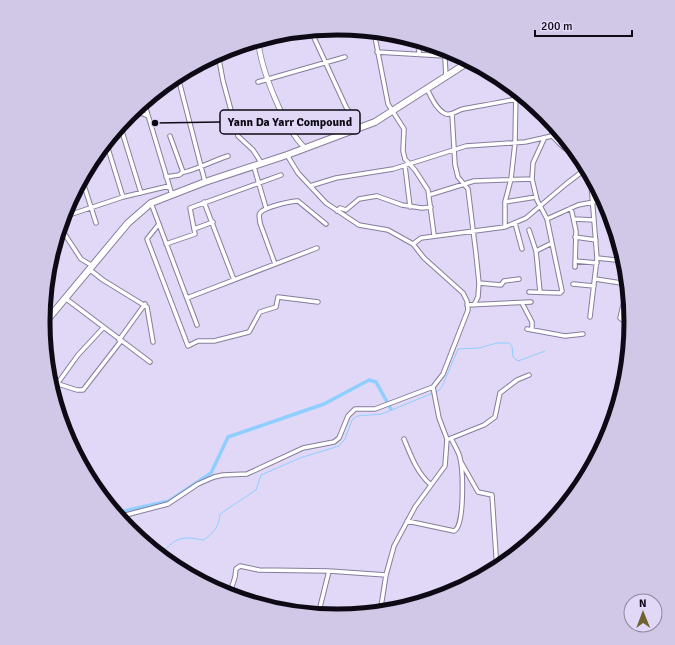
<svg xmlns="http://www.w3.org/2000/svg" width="675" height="645" font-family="Signika,sans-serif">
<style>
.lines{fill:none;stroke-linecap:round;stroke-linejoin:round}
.stream{stroke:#8ecfff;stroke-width:1}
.canal{stroke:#8ecfff;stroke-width:3.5}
.minor-casing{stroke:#867d9a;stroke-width:5.5}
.tertiary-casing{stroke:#867d9a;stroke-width:6}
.trunk-casing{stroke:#867d9a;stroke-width:8}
.minor{stroke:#fff;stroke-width:3.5}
.tertiary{stroke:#fff;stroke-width:4.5}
.trunk{stroke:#fff;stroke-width:6}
.rim{fill:none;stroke:#0e0a15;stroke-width:5}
.leader{fill:none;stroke:#0e0a15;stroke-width:1.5}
.callout-dot{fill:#0e0a15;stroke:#e1d8f8;stroke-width:1.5}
.callout{fill:#e1d8f8;stroke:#0e0a15;stroke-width:1.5}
.callout-label{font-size:12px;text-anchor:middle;font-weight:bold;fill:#0e0a15}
</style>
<rect width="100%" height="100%" fill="#e1d8f8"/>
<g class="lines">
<!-- stream -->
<path class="stream" d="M 155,552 C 169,551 167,545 177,540 C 186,536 195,539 204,540 C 214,532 219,527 220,514 L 256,490 L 261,475 L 300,458 L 339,446 L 345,439 L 352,420 L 357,416 L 382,414 L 438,391 L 442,387 L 458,349 L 479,348 L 497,343 L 509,343 L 512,346 L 513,357 L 518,361 L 545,351"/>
<!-- canal -->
<path class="canal" d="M 115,513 L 169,501 L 211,473 L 228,437 L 324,404 L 369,380 L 376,382 L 391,409"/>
<!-- minor casing -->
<g class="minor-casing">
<path id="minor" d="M 311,31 L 346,107 L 360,128
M 374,32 L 388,104 L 404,129 L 403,151 L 405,159 L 415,170 L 428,190 L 434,235
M 313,36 L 336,28
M 258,40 L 305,31
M 419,41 L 419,54
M 377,52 L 445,56
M 218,54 L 223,81 L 238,136 L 253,150 L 262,164
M 446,77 L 445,59 L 447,49
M 179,81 L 205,182
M 258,82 L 345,57
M 427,89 C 431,97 437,111 446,114 C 452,116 457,110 463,109 C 484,105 504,102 525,97
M 144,102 L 172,195
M 542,111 L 552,130 L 552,136 C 560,143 565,152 576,152
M 452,114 L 455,165 L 458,177 L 468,189 L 476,254 L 479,283 L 478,297 L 474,305
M 128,116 L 141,113 L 148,116
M 120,125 L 141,193
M 170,136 L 183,172 C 188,173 220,158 228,156
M 106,142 L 123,197
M 405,166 L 410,207
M 254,167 L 266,208
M 585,170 L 591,183 L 597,258 L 590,317
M 166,177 L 179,175 L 183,172
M 82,179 L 96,223
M 310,186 L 336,178 L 393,169 L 466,146 L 525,142 L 552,136
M 429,195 L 474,181 L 532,179
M 204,202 L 234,280
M 505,202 L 536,197
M 151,203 L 197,325
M 571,208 L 576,231 L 575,267
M 337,211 L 340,208 L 346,210 L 359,199 L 377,196 L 402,205 L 422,208 L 431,207
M 63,217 L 123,197 L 169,186
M 547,219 L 578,205 L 604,200
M 574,219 L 594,220
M 515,223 L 522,249
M 159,224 L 147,239 L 188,346 L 198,341 L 214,341 L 249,332 L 260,312 L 276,307 L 278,297 L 318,302
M 60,227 L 81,259 L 91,265
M 505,227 L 505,202 L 511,179 L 515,143 L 516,90
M 194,229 L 213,222
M 529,230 L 536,251 L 540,292
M 575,237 L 596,240
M 166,244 L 195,234 L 190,208 L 281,175
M 413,244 L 421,238 L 505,227 L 526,218 L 566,184 L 587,168
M 536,251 L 552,243
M 597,258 L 625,261
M 575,261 L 597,263
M 275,264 L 260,223 C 260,219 258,216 260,213 C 264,207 291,201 298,201 L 326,224
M 89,269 L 103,280 L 147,307 L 153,342
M 595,279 L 628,284
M 479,283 L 501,285 L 504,281 L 519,279
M 573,284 L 594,286
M 529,292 L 560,293 L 562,291 L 547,219 L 537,200 L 532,179 L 533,163 L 544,139
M 65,298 L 150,362
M 187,298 L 317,248
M 522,303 L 532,322 L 532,329
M 467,305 L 531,302
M 626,323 L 620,318 L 628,285
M 527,329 L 565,336 L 583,334
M 119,340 L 145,304
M 49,381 L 77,390 L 83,390 L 121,341
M 57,384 L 78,355 L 103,328
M 404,439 C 411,456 417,473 431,485
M 449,439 L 484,425 L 495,417 L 500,393 L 517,380 L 529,375
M 461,462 L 478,492 L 492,495 L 497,570
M 118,517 L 168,504 L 198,484 L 214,477 L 223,475 L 247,474 L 303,448 L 334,442 L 339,438 L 348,416 L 355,409 L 375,409 L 433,387 L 443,374 L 468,310 L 467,301 L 463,293 L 424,258 L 413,244 L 388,230 L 359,225 L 326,203 L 298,173 L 287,155
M 407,521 L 454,531 C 465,527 463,470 460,458 C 459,452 454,445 451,438
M 229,596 L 235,577 L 236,569 L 240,566 L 259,570 L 329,571 L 386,575
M 380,613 L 386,575 L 394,546 L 415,507 L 445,466 L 447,439 L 439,418 L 433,387
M 318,615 L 329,571"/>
</g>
<!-- tertiary casing -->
<g class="tertiary-casing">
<path id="tertiary" d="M 258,40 C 261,70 284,128 305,148"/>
</g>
<!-- trunk casing -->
<g class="trunk-casing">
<path id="trunk" d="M 43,325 L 128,223 L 151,203 L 205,182 L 287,155 L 375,122 L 470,61"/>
</g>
<!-- minor -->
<use href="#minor" class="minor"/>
<!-- tertiary -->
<use href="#tertiary" class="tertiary"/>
<!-- trunk -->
<use href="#trunk" class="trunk"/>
</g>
<!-- crop -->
<path d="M0 0H675V645H0ZM50 322a287 287 0 1 1 574 0a287 287 0 1 1-574 0Z" fill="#d0c8e6" fill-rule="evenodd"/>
<path class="rim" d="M50 322a287 287 0 1 1 574 0a287 287 0 1 1-574 0Z"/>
<!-- callouts -->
<path class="leader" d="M155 123L220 122"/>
<circle class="callout-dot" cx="155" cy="123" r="4"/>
<rect class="callout" x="220" y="110" width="140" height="24" rx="4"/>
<g class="callout-label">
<text x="290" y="126">Yann Da Yarr Compound</text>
</g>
<!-- north arrow -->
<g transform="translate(643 613) rotate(359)"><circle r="19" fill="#e1d8f8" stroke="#8d869d"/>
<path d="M0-3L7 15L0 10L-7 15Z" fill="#6f622f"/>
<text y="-6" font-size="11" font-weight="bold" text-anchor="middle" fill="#0e0a15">N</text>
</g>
<!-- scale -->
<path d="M535 30v6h97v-6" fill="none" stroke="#0e0a15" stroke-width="2"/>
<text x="541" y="30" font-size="12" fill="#0e0a15" stroke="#e1d8f8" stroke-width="3" paint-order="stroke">200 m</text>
</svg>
